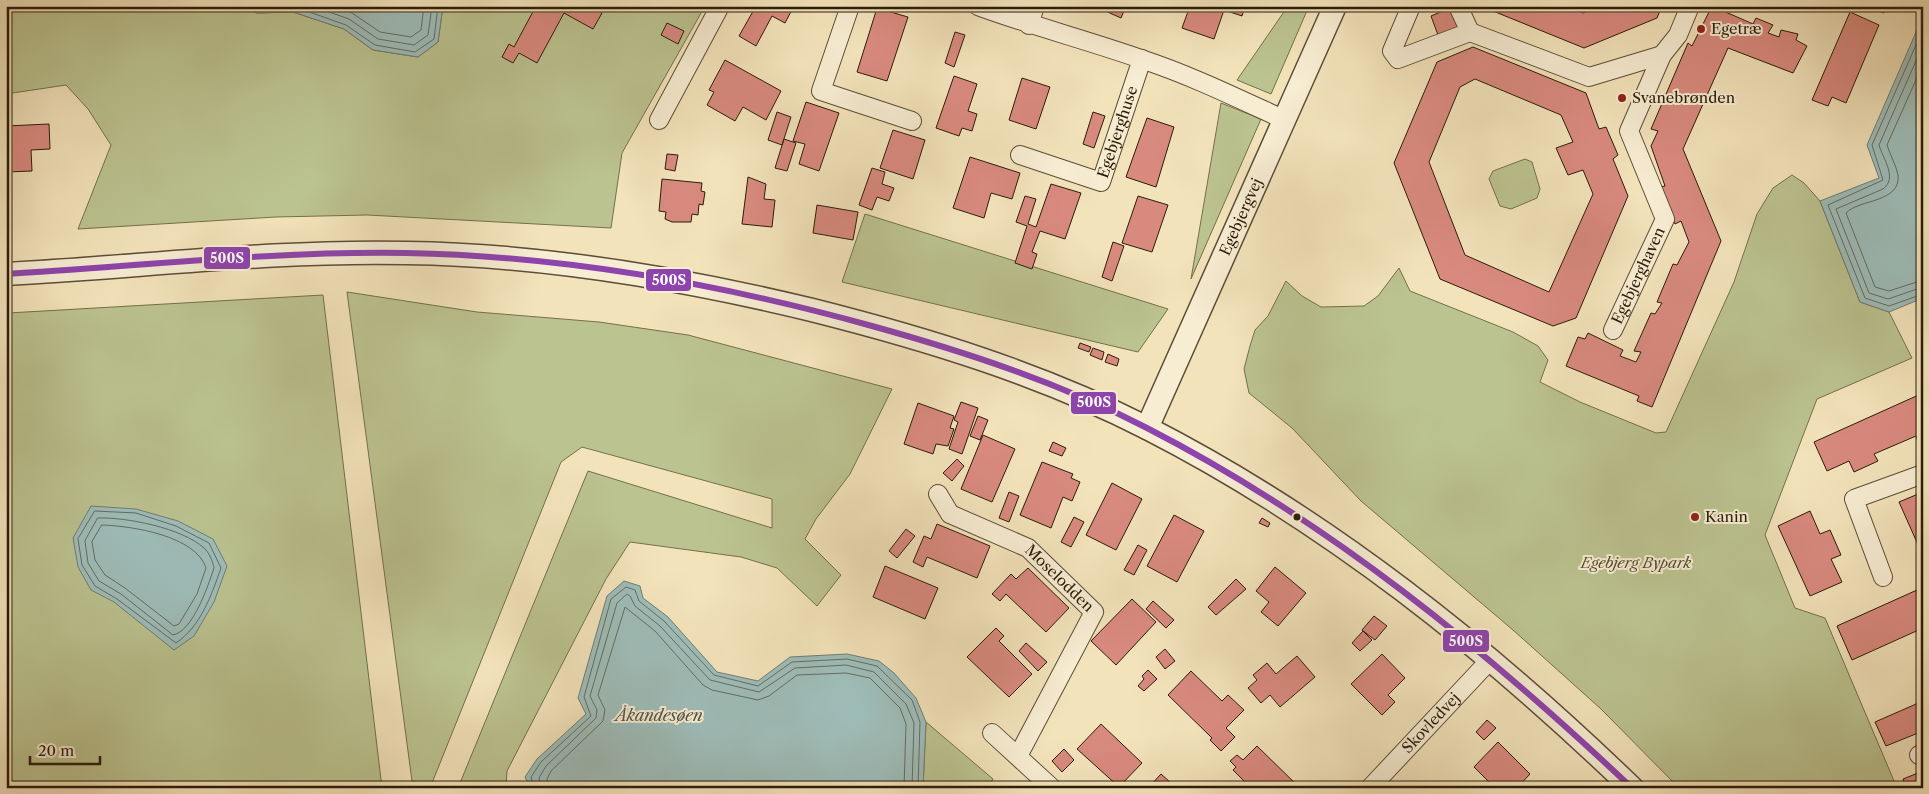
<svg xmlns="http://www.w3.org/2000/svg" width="1929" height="794" font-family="'Libre Caslon Text',serif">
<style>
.green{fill:#bbc390;stroke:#73704d}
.water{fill:#9ebdb9;stroke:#707d73}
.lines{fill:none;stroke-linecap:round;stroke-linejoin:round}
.shore{stroke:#646c62;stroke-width:1}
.building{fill:#d98a7f;stroke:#2b1c0a;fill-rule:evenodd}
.minor-casing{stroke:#5d4e36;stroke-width:20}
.tertiary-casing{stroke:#5d4e36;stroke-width:25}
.minor{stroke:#f7edd3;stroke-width:18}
.tertiary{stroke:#f7edd3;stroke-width:22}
.bus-1-casing{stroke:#f7edd3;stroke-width:10}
.bus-1{stroke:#8e44ad;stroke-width:6}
.poi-dot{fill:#8f2418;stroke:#f7edd3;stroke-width:2}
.bus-dot{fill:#2b1c0a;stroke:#f7edd3;stroke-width:2}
.labels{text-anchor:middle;stroke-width:4;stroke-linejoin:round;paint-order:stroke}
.poi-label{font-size:15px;fill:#2b1c0a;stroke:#f7edd3;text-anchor:start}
.street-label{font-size:15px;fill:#2b1c0a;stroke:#f7edd3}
.park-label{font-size:15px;font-style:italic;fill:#564e32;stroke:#f7edd3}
.water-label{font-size:16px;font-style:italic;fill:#535447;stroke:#f7edd3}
.line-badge{stroke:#f7edd3;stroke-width:2}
.badge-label{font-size:14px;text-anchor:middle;font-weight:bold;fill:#fff}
</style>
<rect width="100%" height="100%" fill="#f3e3bb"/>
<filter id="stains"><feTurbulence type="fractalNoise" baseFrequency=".004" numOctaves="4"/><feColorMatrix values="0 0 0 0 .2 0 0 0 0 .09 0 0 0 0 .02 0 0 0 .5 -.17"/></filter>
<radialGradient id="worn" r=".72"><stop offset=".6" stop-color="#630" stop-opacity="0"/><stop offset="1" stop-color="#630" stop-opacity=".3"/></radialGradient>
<!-- green -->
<path class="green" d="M 6,6 L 240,6 L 257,13 L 293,12 L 344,29 L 373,50 L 418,57 L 438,42 L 443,6 L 705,6 L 622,153 L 611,228 L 367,215 L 276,217 L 78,229 L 111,145 L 88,109 L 66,85 L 6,94 Z
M 1288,6 L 1309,6 L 1271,94 L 1237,80 Z
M 1221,103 L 1261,119 L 1191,279 Z
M 1525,159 L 1532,162 L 1540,189 L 1537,198 L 1511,209 L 1500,206 L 1489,179 L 1493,171 Z
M 1792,175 L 1804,183 L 1820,201 L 1860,302 L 1889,312 L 1912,358 L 1817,399 L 1765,535 L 1795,608 L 1825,618 L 1897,788 L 1679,788 L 1601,709 L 1513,630 L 1361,501 L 1292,428 L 1249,393 L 1244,369 L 1250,346 L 1255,330 L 1268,316 L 1286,281 L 1302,296 L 1321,307 L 1364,306 L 1378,296 L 1399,268 L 1410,291 L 1513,332 L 1538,346 L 1548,360 L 1540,382 L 1580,402 L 1656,433 L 1666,432 L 1734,282 L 1757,214 L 1773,188 Z
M 865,214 L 1168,309 L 1138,352 L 842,282 Z
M 347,292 L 477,312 L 599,322 L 688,335 L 892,389 L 850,474 L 816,519 L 805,539 L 841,575 L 817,606 L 777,568 L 741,557 L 630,542 L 606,579 L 507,771 L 506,786 L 508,788 L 458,788 L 588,471 L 772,528 L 772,499 L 582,447 L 561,462 L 430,788 L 412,781 Z
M 323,295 L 382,788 L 6,788 L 8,313 Z
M 926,722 L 993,779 L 988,788 L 923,788 Z"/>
<!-- water -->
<path class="water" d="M 240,6 L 443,6 L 438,42 L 418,57 L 373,50 L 344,29 L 293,12 L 257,13 Z
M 1923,16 L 1923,298 L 1889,312 L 1860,302 L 1820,201 L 1879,178 L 1867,145 Z
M 91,506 L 136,509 L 178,521 L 213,539 L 227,566 L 214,602 L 194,636 L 174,650 L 114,602 L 91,590 L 78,567 L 73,538 Z
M 624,581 L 640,586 L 643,598 L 668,617 L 717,672 L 758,681 L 790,657 L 847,654 L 879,661 L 894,673 L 916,698 L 926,722 L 923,788 L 530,788 L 525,777 L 537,759 L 586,714 L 578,698 L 607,596 Z"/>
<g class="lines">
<!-- shore -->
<path class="shore" d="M 254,6 L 258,8 L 295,7 L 346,25 L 375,45 L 415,52 L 434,39 L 438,6
M 312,6 L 349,19 L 378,39 L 414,45 L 428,35 L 432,6
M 334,6 L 352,13 L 380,32 L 411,37 L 421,30 L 424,6
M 1923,29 L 1872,145 L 1883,180 L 1828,205 L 1865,298 L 1889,306 L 1923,294
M 1923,45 L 1879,145 C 1883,159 1898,178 1883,189 L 1836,209 L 1869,293 L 1888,299 L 1923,287
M 1923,64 L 1887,145 C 1890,155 1896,165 1898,175 C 1901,203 1859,199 1846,213 L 1875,287 L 1889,291 L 1923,280
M 95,511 L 136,513 L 176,526 L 209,543 L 221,568 C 211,596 201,626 176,643 L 117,599 L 95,586 L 82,565 L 78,539 Z
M 98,518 C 126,517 182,528 204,548 C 209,552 213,562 214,568 C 208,586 193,631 173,635 L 121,594 L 99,581 L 88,563 L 85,541 Z
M 102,525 C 133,526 196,536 206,568 L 197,594 L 179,624 L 174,626 L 125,588 L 105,575 L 95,560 L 92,542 Z
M 534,788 L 531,777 L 541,762 L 591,716 L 584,697 L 611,599 L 626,587 L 635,590 L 639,601 L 664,621 L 714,675 L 758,686 L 792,662 L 847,659 L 877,666 L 912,700 L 920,722 L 918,788
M 541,788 L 539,778 L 546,766 L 596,718 L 597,710 L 590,696 L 617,603 L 627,594 L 630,596 L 635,606 L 660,626 L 710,680 L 759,692 L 795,668 L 846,665 L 874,672 L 906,704 L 914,723 L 912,788
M 548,788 L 547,779 L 551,771 L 603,721 L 605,710 L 598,695 L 625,607 L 655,631 L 703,685 L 712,690 L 758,700 L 769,696 L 797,675 L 846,673 L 870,678 L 900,708 L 906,724 L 904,788"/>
</g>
<!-- building -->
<path class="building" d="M 536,6 L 590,6 L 602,13 L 593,29 L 564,13 L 537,63 L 519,53 L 513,63 L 502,57 L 509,44 L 514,47 Z
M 756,6 L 794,6 L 785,23 L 772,16 L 756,46 L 739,36 Z
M 1094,6 L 1126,6 L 1121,18 Z
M 1190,6 L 1245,6 L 1242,16 L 1224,10 L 1214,39 L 1182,28 Z
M 1487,6 L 1565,6 L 1583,13 L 1600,6 L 1662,6 L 1657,18 L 1584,48 L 1488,9 Z
M 1712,6 L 1753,24 L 1756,18 L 1773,25 L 1768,33 L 1779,37 L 1781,30 L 1798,34 L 1796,40 L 1807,46 L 1793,73 L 1728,48 L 1683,149 L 1721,241 L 1652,407 L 1637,401 L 1639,396 L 1566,366 L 1578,337 L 1585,339 L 1588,333 L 1623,350 L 1620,356 L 1636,362 L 1641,352 L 1634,351 L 1651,313 L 1655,314 L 1662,303 L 1657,302 L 1673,264 L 1677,265 L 1689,242 L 1681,221 L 1675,224 L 1659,187 L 1665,186 L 1651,146 L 1658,131 L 1651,129 L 1688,43 L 1692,46 Z
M 1866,6 L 1887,6 L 1884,13 Z
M 877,8 L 908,17 L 887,81 L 857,72 Z
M 1450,8 L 1458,27 L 1438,35 L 1431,16 Z
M 1850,12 L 1879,25 L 1846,103 L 1832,97 L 1828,106 L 1812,100 Z
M 667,23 L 684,31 L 678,44 L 661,35 Z
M 955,32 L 965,35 L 954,67 L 945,63 Z
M 1473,47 L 1586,93 L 1599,129 L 1606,127 L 1618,155 L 1613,159 L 1628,196 L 1576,318 L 1553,326 L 1440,279 L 1394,163 L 1437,62 ZM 1475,79 L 1561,115 L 1573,142 L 1556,148 L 1568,175 L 1583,170 L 1593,194 L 1549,292 L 1465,255 L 1429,162 L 1460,87 Z
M 725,60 L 781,91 L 766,120 L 743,107 L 735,121 L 707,105 L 714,92 L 709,90 Z
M 954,76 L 977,84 L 968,111 L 977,114 L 972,131 L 962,128 L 959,136 L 936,128 Z
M 1022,78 L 1050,87 L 1036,129 L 1009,120 Z
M 806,102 L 839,113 L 819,171 L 799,164 L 805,144 L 793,141 Z
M 777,112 L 791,117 L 782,145 L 768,140 Z
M 1093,112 L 1105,116 L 1094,148 L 1083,144 Z
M 1147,118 L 1174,127 L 1156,187 L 1126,177 Z
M 49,124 L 50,149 L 31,150 L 32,171 L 7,172 L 6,126 Z
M 893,130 L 925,140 L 913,179 L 880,168 Z
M 784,139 L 796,143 L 787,171 L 775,168 Z
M 667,154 L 678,155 L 675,171 L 665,169 Z
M 970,157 L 1020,173 L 1012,199 L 991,193 L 984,218 L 953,208 Z
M 872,168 L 885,172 L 882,184 L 894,188 L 889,201 L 877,197 L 872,210 L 859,205 Z
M 748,177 L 766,184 L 764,199 L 775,200 L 772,227 L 742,224 Z
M 662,179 L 702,183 L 701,191 L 705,192 L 703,205 L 699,204 L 698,215 L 692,214 L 691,222 L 672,222 L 665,219 L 666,212 L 659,211 Z
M 1051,184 L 1081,193 L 1065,239 L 1040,231 L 1032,252 L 1037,254 L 1032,269 L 1015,263 L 1027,226 L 1016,222 L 1025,196 L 1036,199 L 1028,224 L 1036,227 Z
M 1138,196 L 1168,205 L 1152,252 L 1122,243 Z
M 817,205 L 858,212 L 853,240 L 813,233 Z
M 1113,242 L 1124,246 L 1112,281 L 1102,277 Z
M 1080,343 L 1091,347 L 1089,352 L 1078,348 Z
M 1093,348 L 1104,352 L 1102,360 L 1090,355 Z
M 1108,354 L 1119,359 L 1117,366 L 1105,362 Z
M 1923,393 L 1923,443 L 1919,445 L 1916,436 L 1874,454 L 1878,461 L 1854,472 L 1849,461 L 1827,471 L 1814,442 Z
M 961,402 L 978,408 L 962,454 L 949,449 L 958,422 L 954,420 Z
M 918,403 L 954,416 L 950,428 L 954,429 L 948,446 L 936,444 L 933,454 L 904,444 Z
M 978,416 L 988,420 L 980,440 L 970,436 Z
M 983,435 L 1015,449 L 992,502 L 961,489 Z
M 1053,442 L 1066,448 L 1062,456 L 1049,451 Z
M 957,459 L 964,466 L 952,481 L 943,473 Z
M 1042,462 L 1073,474 L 1071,478 L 1080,482 L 1072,501 L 1063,497 L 1051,528 L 1020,515 Z
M 1112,483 L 1142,499 L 1116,550 L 1086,535 Z
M 1009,492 L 1019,496 L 1009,522 L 999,518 Z
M 1923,492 L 1923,556 L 1899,502 Z
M 1810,511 L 1820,534 L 1830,530 L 1841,555 L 1831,559 L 1842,582 L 1810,596 L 1778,526 Z
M 1174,515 L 1204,531 L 1177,582 L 1147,566 Z
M 1074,517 L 1084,522 L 1071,547 L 1061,542 Z
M 1262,518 L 1270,523 L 1268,527 L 1259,523 Z
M 937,524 L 990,546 L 977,578 L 927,557 L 923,567 L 913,562 L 924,536 L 931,539 Z
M 906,529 L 915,536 L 897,558 L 889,551 Z
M 1138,545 L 1147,550 L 1134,575 L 1124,570 Z
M 885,566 L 938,588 L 925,619 L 873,597 Z
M 1275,567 L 1306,593 L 1278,626 L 1261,612 L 1269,602 L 1256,591 Z
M 1028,568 L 1069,608 L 1046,632 L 1006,594 L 1000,601 L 992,594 L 1011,574 L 1016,579 Z
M 1236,579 L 1246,589 L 1216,615 L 1208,607 Z
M 1917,590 L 1923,604 L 1923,628 L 1852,660 L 1837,626 Z
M 1132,599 L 1156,622 L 1116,665 L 1091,641 Z
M 1153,601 L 1174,620 L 1166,628 L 1146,609 Z
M 1374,616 L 1387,626 L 1375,640 L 1362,630 Z
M 996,628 L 1004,636 L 999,641 L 1032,674 L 1009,697 L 967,657 Z
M 1363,631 L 1372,640 L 1360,651 L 1352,643 Z
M 1026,643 L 1047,662 L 1038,671 L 1019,651 Z
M 1165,649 L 1175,661 L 1165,669 L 1156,657 Z
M 1382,654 L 1405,678 L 1388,695 L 1395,702 L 1382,715 L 1351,684 Z
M 1297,656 L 1315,677 L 1280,707 L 1270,695 L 1261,703 L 1248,688 L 1257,680 L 1253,675 L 1267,663 L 1276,674 Z
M 1148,670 L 1157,679 L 1144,691 L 1138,686 L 1144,679 L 1142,676 Z
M 1191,671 L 1222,701 L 1228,695 L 1244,710 L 1226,728 L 1235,737 L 1221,751 L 1210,740 L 1212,738 L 1168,695 Z
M 1923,701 L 1923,731 L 1886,746 L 1875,722 Z
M 1487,720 L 1496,728 L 1484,740 L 1476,732 Z
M 1101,724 L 1142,763 L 1119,787 L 1077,749 Z
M 1498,742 L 1530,774 L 1517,788 L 1495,788 L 1474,767 Z
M 1257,746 L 1299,787 L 1303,782 L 1309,788 L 1251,788 L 1233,770 L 1236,767 L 1230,761 L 1237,755 L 1243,760 Z
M 1064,749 L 1074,760 L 1062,772 L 1052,761 Z
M 1923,771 L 1923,788 L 1906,788 L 1903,779 Z
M 1161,774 L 1171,783 L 1167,788 L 1148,788 Z"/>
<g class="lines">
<!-- minor casing -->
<g class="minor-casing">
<g id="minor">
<path d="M 850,6 L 821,91 L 912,121"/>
<path d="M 978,6 C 1032,26 1087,40 1141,59 C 1190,75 1237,98 1285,120"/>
<path d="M 1411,6 L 1392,51 L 1398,59 L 1470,32 L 1589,77 L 1662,55"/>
<path d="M 1458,6 L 1470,32"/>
<path d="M 1029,25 L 1035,6"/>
<path d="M 659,120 L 720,6"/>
<path id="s1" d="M 1020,155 L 1101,182 L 1142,59"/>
<path id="s2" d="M 1613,330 L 1665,219 L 1629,131 L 1662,55 L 1678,35 L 1690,6"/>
<path id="s3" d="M 938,494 L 950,514 L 1028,548 L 1094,612 L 1018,756"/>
<path d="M 1883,577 L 1854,499 L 1923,474"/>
<path d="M 992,733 L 1052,788"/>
<path d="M 1919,755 L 1923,753"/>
<path id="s4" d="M 1370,788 L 1491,659"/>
</g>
</g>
<!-- tertiary casing -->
<g class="tertiary-casing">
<g id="tertiary">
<path d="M 6,274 C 140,267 273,250 407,253 C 543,255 680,278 812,310 C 927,339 1041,374 1147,428 C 1327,520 1487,648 1632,788"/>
<path id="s5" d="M 1147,428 L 1335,6"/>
</g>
</g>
<!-- minor -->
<use href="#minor" class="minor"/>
<!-- tertiary -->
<use href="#tertiary" class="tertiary"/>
<!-- bus-1 casing -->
<g class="bus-1-casing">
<path id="bus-1" d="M 6,274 C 140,266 273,251 406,253 C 564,256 721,284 872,326 C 966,352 1060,383 1147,428 C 1328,521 1485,649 1632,788"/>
</g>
<!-- bus-1 -->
<use href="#bus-1" class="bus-1"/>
</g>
<!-- markers -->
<g class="poi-dot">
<circle cx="1701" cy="29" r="5"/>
<circle cx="1622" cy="98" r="5"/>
<circle cx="1695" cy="517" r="5"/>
</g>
<circle class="bus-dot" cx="1297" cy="517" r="4.5"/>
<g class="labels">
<!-- poi labels -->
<g class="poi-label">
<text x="1711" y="34">Egetræ</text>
<text x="1632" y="103">Svanebrønden</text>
<text x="1705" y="522">Kanin</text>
</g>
<!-- street labels -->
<g class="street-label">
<text dy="5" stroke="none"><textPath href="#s1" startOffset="138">Egebjerghuse</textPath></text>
<text dy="5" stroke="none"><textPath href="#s5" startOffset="231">Egebjergvej</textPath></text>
<text dy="5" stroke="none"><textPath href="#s2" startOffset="60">Egebjerghaven</textPath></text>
<text dy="5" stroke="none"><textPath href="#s3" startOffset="152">Moselodden</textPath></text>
<text dy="5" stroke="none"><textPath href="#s4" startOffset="89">Skovledvej</textPath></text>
</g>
<!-- park labels -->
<g class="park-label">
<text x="1636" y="568">Egebjerg Bypark</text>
</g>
<!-- water labels -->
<g class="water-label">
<text x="659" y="721">Åkandesøen</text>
</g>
</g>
<g class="line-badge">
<rect x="203" y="246" width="48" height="24" rx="5" fill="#8e44ad"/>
<rect x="645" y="268" width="47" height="24" rx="5" fill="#8e44ad"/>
<rect x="1070" y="391" width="47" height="24" rx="5" fill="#8e44ad"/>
<rect x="1442" y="629" width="48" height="24" rx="5" fill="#8e44ad"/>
</g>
<g class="badge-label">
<text x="227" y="263">500S</text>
<text x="669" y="285">500S</text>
<text x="1094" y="407">500S</text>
<text x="1466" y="646">500S</text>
</g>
<!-- margin -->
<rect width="1929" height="794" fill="none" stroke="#f3e3bb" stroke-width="25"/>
<rect x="8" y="8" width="1914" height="779" fill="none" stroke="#2b1c0a" stroke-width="2.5"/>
<rect x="12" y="12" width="1904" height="769" fill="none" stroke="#2b1c0a"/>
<!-- scale -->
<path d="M30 756v8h70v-8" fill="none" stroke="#2b1c0a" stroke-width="2.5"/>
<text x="38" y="756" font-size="15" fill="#2b1c0a" stroke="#f7edd3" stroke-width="4" paint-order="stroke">20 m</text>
<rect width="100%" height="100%" filter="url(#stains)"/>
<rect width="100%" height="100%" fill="url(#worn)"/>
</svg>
